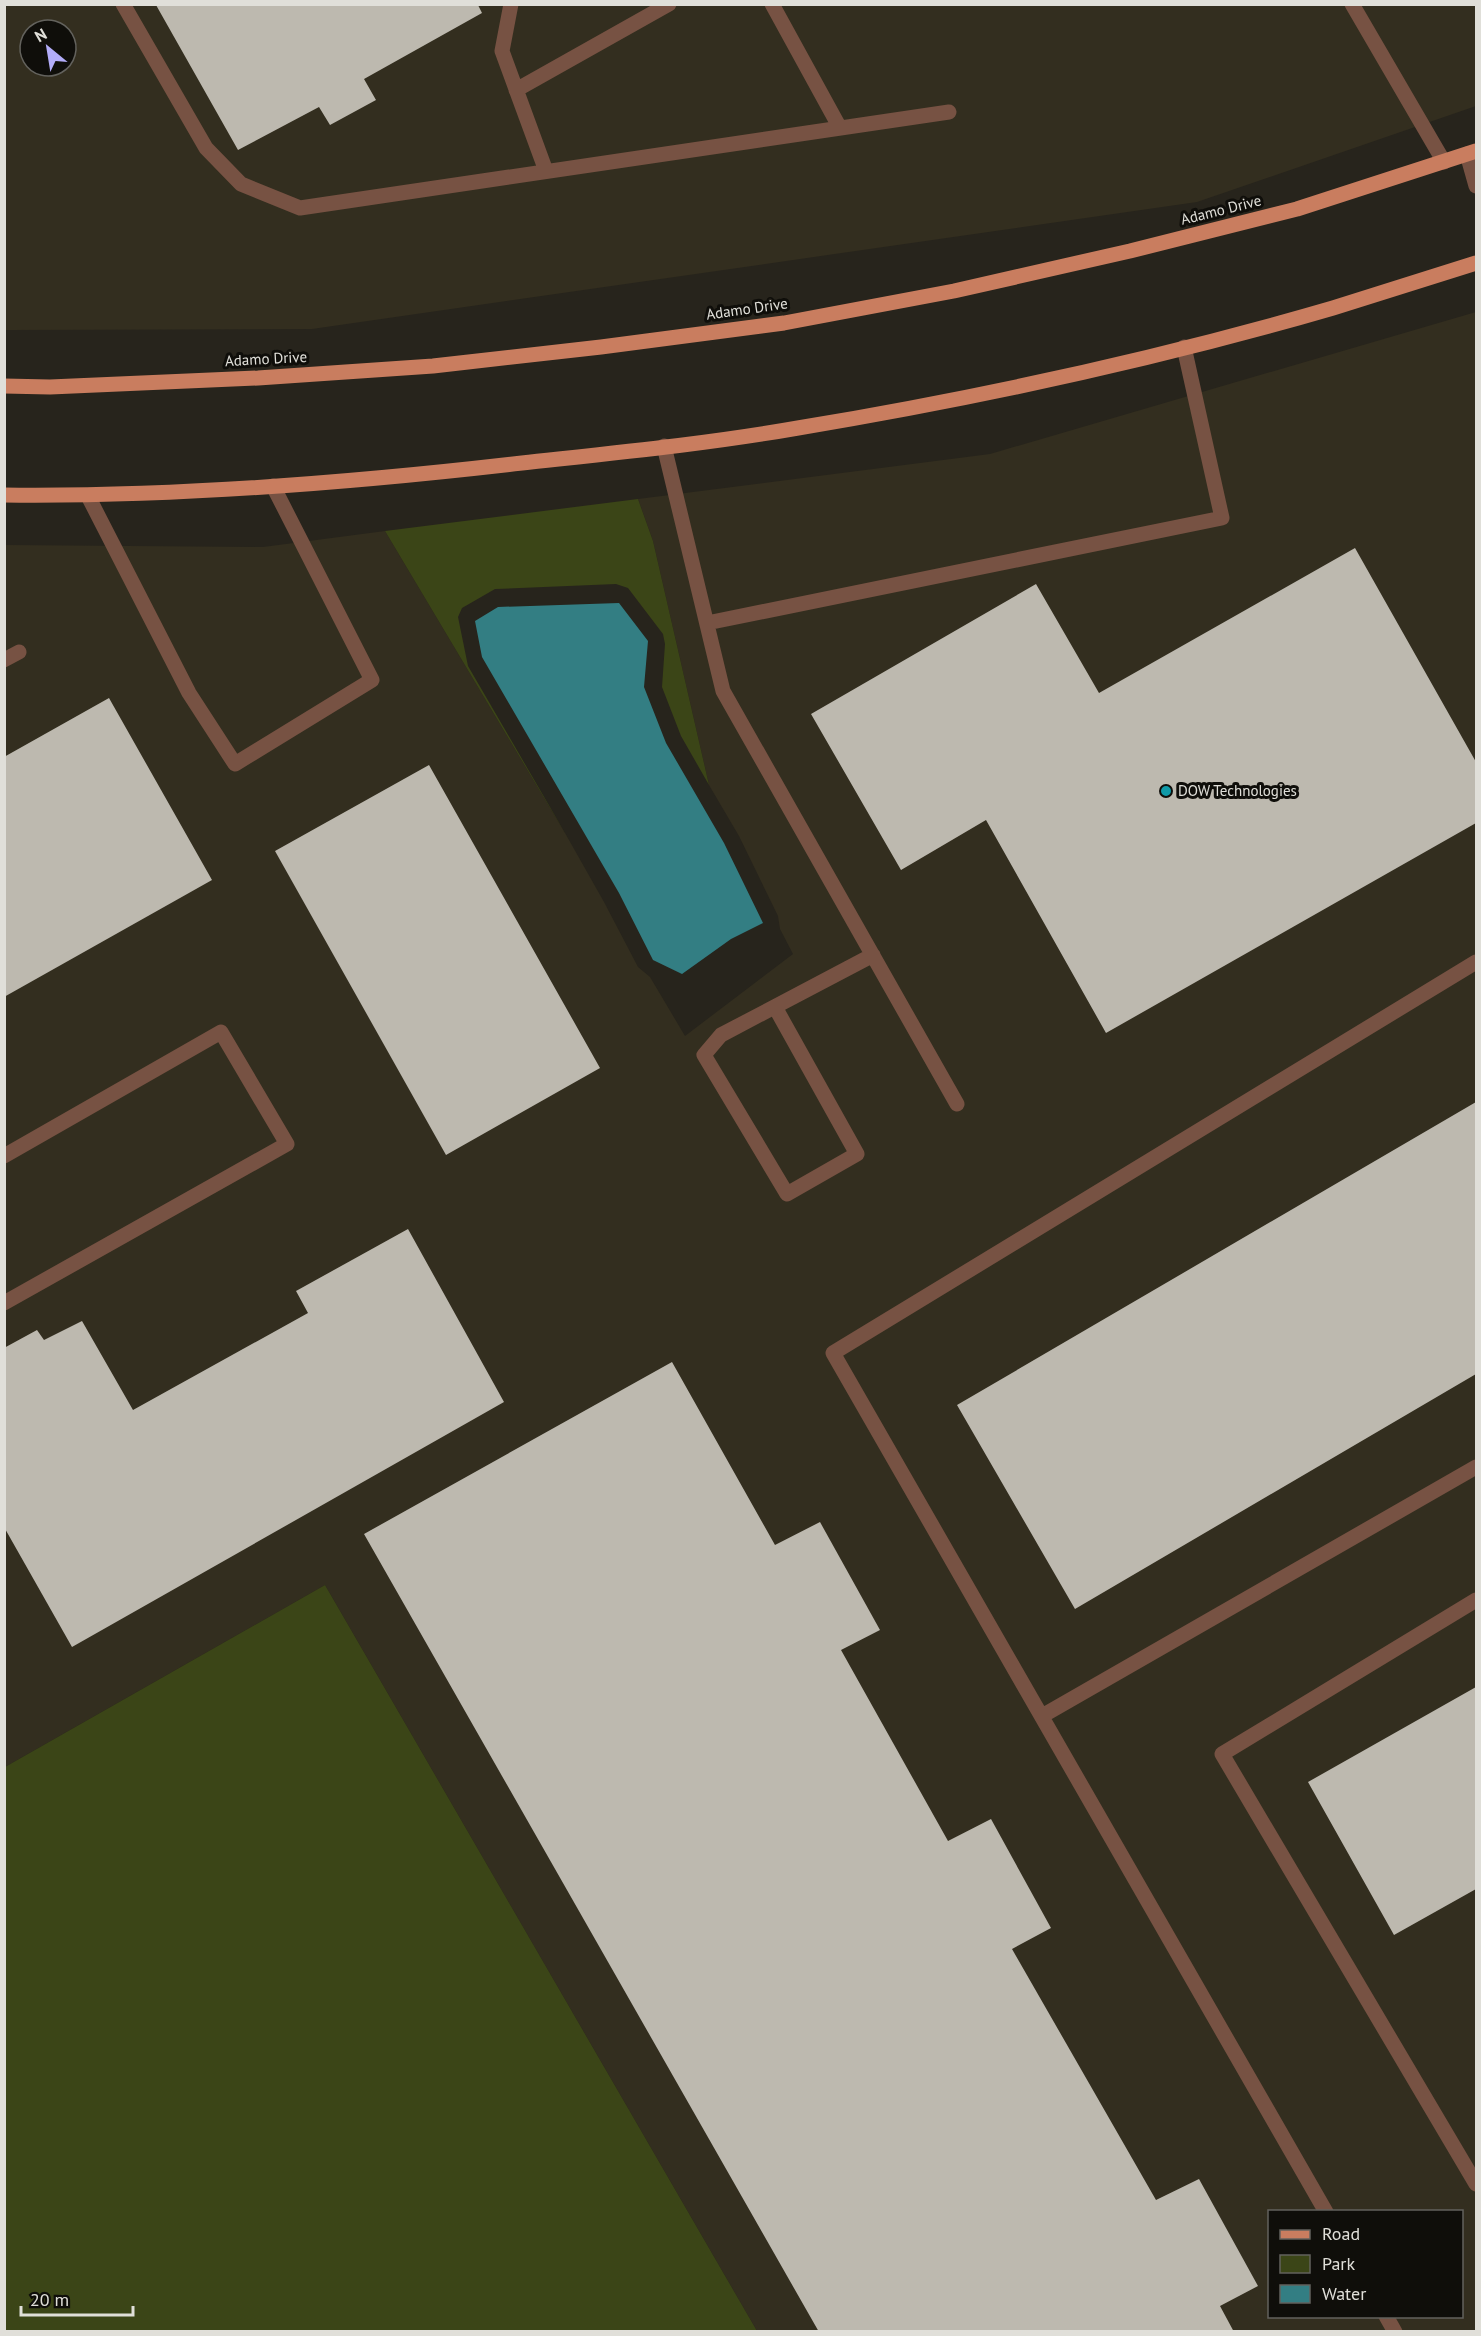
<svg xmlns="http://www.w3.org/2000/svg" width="1481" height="2336" font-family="'PT Sans',sans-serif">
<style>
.built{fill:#332e1f;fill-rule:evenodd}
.green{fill:#3b4517}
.water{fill:#337e83}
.building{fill:#bdb9af}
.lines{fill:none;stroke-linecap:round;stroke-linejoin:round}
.service{stroke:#775243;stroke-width:15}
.minor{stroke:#775243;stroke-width:15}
.primary{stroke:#c97d5f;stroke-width:15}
.culture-dot{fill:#0f9aa8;stroke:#0f0e0a;stroke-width:2}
.labels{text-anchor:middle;stroke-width:6;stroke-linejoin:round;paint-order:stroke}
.street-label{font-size:15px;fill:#e0dfd9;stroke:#0f0e0a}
.poi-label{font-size:15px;fill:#e0dfd9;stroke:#0f0e0a;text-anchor:start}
</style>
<rect width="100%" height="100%" fill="#27241c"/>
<!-- built -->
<path class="built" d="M 4,5 L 1476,5 L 1476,106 L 1197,202 L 312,329 L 5,330 ZM 30,30 L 66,30 L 66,66 L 30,66 Z
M 1476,312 L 1476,2331 L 757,2331 L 325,1585 L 5,1767 L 5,545 L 263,547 L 385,531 L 565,833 L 604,902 L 638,967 L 650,977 L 685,1036 L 793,954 L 780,929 L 778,916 L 739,836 L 709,785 L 653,541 L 638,499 L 990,454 ZM 1270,2212 L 1462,2212 L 1462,2316 L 1270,2316 Z"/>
<!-- green -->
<path class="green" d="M 638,499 L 653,541 L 709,785 L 681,736 L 662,687 L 665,644 L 663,634 L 628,588 L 616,584 L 495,589 L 462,608 L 458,617 L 468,666 L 565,833 L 385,531 Z
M 325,1585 L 757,2331 L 5,2331 L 5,1767 Z"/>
<!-- water -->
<path class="water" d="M 619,603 L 648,641 L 644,687 L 666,743 L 724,843 L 763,923 L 731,939 L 682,974 L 653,960 L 619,893 L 482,657 L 475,621 L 498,607 Z"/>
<!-- building -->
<path class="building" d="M 156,5 L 478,5 L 482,13 L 364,79 L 376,100 L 330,125 L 319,107 L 238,150 Z
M 1355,548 L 1476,762 L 1476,823 L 1106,1033 L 986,820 L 901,870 L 811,714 L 1036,584 L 1099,693 Z
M 109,698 L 212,880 L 4,997 L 4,757 Z
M 429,765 L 600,1068 L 446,1155 L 275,851 Z
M 1476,1102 L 1476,1374 L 1075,1609 L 957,1405 Z
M 408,1229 L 504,1402 L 72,1647 L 4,1527 L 4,1348 L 37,1330 L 44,1340 L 82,1321 L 133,1410 L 308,1313 L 296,1291 Z
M 672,1362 L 775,1545 L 820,1522 L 880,1630 L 841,1650 L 948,1841 L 991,1819 L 1051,1928 L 1012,1949 L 1156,2200 L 1199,2179 L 1258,2286 L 1220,2306 L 1234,2332 L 819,2332 L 364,1534 Z
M 1476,1687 L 1476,1889 L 1394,1935 L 1308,1782 Z"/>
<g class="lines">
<!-- service -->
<path class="service" d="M 123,4 L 206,148 L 241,184 L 300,208 L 949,112
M 511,4 L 502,51 L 546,171
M 772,4 L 840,128
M 1352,4 L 1444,162
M 516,90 L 669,4
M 664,446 L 723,691 L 957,1104
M 88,496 L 189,693 L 235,764 L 372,680 L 273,486
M 707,623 L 1222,518 L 1184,347
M 4,660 L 19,652
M 775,1007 L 857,1154 L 787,1194 L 704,1055 L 721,1035 L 873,955
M 4,1156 L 221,1032 L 287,1144 L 4,1303
M 1476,1600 L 1222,1754 L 1476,2184
M 1042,1716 L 1476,1467
M 1326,2212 L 833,1353 L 1476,962
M 1386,2316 L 1395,2332"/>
<!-- minor -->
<path class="minor" d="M 1467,154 L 1476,186"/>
<!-- primary -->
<path class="primary" d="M 4,386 L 50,387 L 258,378 L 433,366 L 601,347 L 784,323 L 954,291 L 1130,251 L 1297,209 L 1476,151
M 4,495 C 177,497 350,483 522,463 C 614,453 707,444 798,428 C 978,398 1158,359 1333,308 C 1381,293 1429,278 1476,263"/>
</g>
<!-- markers -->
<circle class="culture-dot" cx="1166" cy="791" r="6"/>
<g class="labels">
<!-- street labels -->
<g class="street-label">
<text transform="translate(1221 210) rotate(-14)" y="5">Adamo Drive</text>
<text transform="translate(747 309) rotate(-8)" y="5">Adamo Drive</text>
<text transform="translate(266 359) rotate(-3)" y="5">Adamo Drive</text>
</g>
<!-- poi labels -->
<g class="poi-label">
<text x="1178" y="796">DOW Technologies</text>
</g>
</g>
<!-- border -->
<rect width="1481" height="2336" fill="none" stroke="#e0dfd9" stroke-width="12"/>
<!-- legend -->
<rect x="1268" y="2210" width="195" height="108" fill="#0f0e0a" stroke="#63625d" stroke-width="1.5"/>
<rect x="1280" y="2230" width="30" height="9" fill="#c97d5f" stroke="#63625d" stroke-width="1.5"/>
<text x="1322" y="2240" font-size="18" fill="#e0dfd9">Road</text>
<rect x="1280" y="2255" width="30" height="18" fill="#3b4517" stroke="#63625d" stroke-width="1.5"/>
<text x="1322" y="2270" font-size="18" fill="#e0dfd9">Park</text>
<rect x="1280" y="2285" width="30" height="18" fill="#337e83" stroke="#63625d" stroke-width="1.5"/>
<text x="1322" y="2300" font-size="18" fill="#e0dfd9">Water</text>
<!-- north arrow -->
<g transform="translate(48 48) rotate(330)"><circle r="28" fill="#0f0e0a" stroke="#63625d" stroke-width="1.5"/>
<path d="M0-4.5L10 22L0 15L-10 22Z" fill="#b3adf9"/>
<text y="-9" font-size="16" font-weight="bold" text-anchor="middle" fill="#e0dfd9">N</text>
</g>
<!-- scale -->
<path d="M21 2306v9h112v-9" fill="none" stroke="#e0dfd9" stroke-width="3"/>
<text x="30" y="2306" font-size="18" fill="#e0dfd9" stroke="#0f0e0a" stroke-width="4.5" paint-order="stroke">20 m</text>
</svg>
